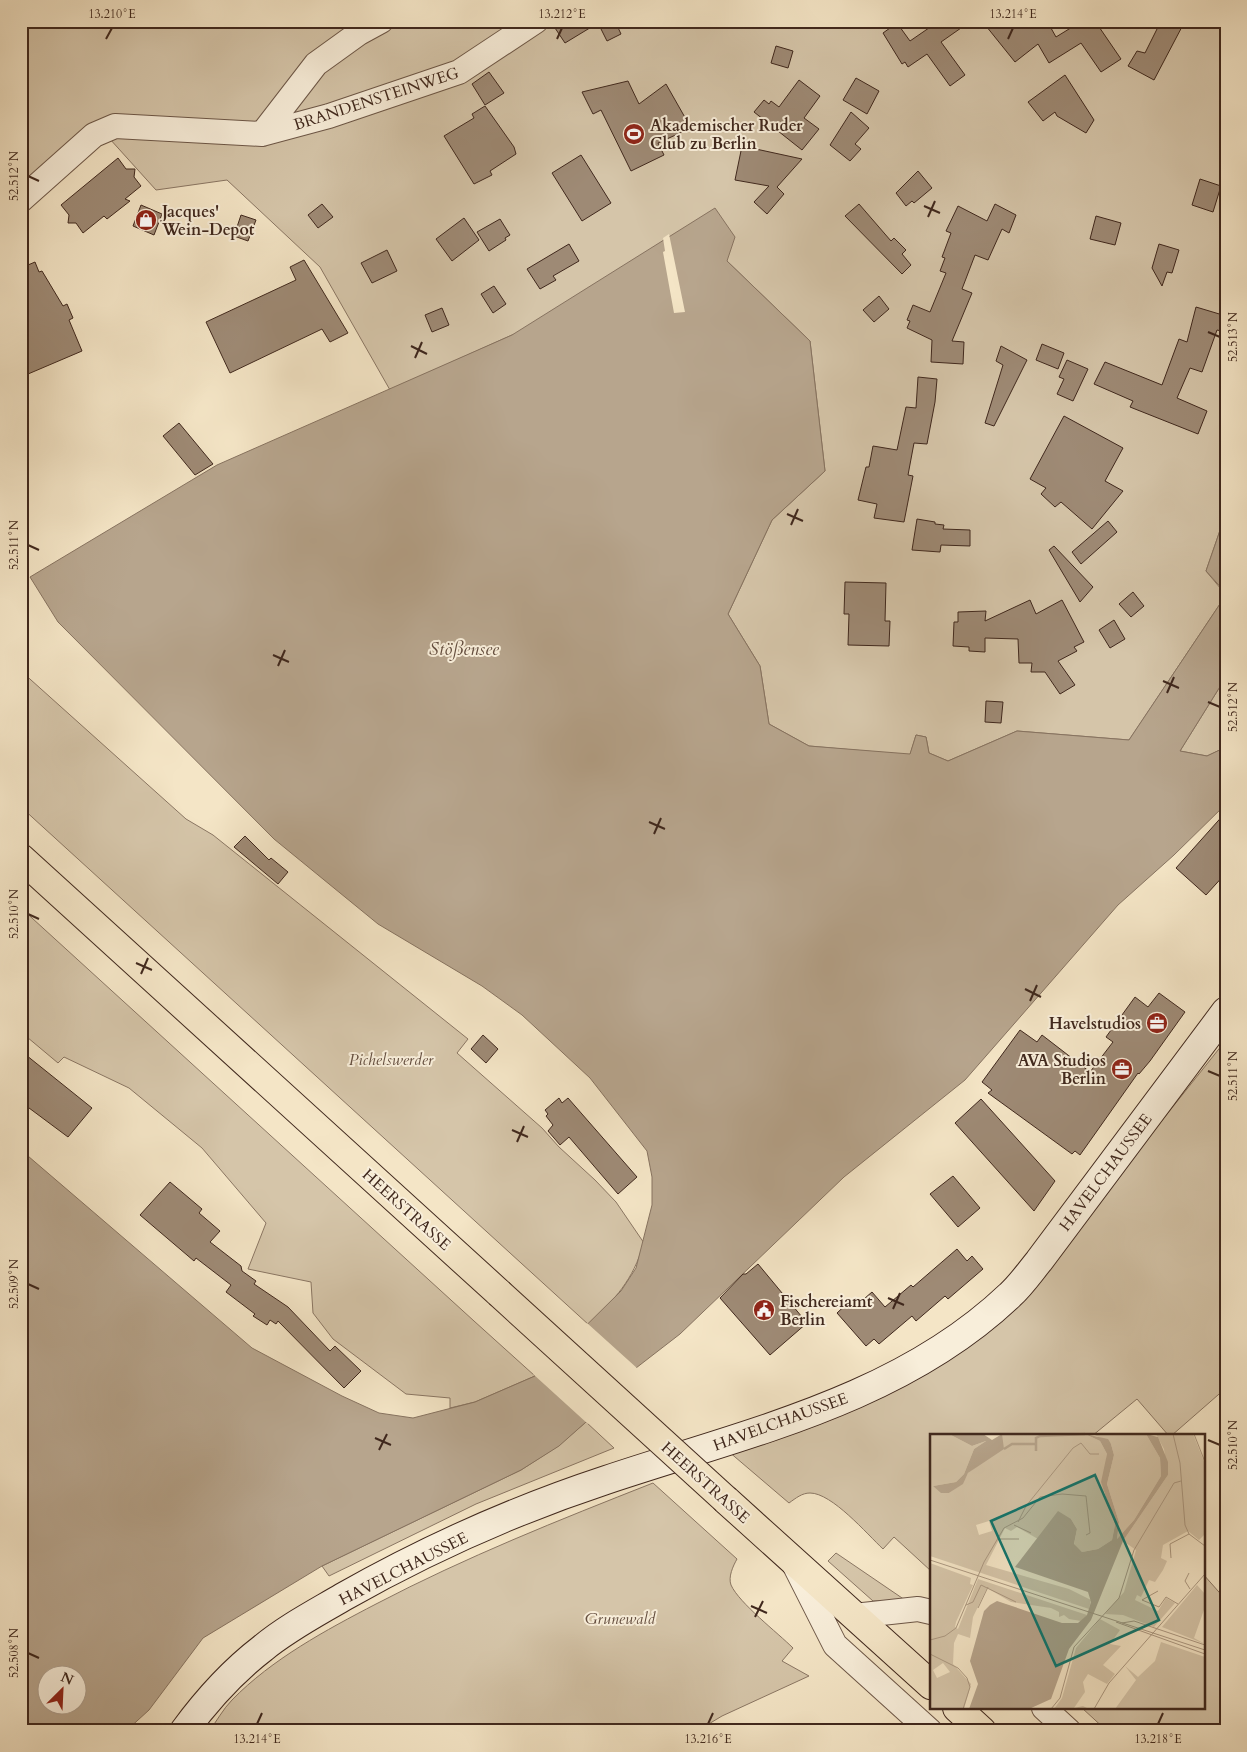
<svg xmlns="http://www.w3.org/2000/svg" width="1247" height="1752" font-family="Cardo,serif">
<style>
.green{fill:#d5c5a9;stroke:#8a7663}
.water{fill:#b7a58d;stroke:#877360;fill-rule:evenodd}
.pier{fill:#f4e5c6}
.building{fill:#9e8a75;stroke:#40281d}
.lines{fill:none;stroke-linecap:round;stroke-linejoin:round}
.street-casing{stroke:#6d5747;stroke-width:26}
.secondary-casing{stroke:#40281d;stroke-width:30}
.primary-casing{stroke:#40281d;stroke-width:30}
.street{stroke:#f8eeda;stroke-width:24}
.secondary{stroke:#f8eeda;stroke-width:28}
.primary{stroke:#f4e5c6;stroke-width:28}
.primary-bridge-casing{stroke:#40281d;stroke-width:30;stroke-linecap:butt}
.primary-bridge{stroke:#f4e5c6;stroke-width:28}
.ticks{fill:none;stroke:#40281d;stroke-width:2}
.labels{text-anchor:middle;stroke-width:4;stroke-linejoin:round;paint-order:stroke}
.street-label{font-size:16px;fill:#40281d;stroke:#f8eeda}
.poi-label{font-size:16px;font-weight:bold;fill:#40281d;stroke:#f8eeda;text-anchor:start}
.park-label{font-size:16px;font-style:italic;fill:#654f40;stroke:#f8eeda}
.water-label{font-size:18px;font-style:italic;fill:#644e3f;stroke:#f8eeda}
.inset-river{fill:none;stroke:#b7a58d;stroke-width:2.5}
.inset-road{fill:none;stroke:#ac9982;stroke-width:1}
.view{fill:#0f766e;fill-opacity:0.15;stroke:#0f766e;stroke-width:2.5}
.inset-edge{fill:none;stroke:#40281d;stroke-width:2.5}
.neatline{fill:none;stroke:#40281d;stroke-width:2}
.ticks-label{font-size:12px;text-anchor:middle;fill:#40281d}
</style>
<rect width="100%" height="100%" fill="#f4e5c6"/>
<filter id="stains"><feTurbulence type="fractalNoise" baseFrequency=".004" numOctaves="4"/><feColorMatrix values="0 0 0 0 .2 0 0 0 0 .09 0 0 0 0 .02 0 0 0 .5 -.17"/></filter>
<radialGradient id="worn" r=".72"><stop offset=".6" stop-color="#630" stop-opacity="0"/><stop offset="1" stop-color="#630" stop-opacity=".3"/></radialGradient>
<!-- green -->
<path class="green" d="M 21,21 L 1226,21 L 1226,513 L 1206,571 L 1226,595 L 1129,740 L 1017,731 L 948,761 L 929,753 L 926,737 L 916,735 L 910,755 L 809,746 L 769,724 L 760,666 L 728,614 L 772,520 L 825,471 L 810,341 L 727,261 L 512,335 L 390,390 L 320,267 L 227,180 L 156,190 L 109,138 L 21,203 Z
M 21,671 L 186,819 L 213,835 L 468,1039 L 457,1053 L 542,1128 L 559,1147 L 595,1180 L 616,1202 L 644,1243 C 632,1282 616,1297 589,1325 L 21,807 Z
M 1226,677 L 1226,747 L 1207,756 L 1180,751 Z
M 21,908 L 474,1321 L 535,1376 L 475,1402 L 450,1408 L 450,1398 L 406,1394 L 333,1339 L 313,1313 L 311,1282 L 248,1269 L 266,1223 L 202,1148 L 129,1088 L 64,1057 L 58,1063 L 21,1032 Z
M 1226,1040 L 1226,1388 L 1171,1436 L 1169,1436 L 1137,1399 L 1092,1436 L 931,1436 L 931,1571 L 894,1537 L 883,1549 C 867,1534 832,1493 810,1493 C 802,1493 796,1498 789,1503 L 728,1451 L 846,1409 L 1058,1251 Z
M 586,1422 L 614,1448 L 476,1504 L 329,1576 L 322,1566 L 521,1470 L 558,1446 Z
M 653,1483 L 737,1559 C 733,1566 728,1577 731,1585 C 739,1603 778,1633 793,1648 L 782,1661 L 809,1676 L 722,1716 L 697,1731 L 209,1731 C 217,1721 223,1709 232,1700 C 272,1659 326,1630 376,1604 C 466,1557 559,1520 653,1483 Z
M 836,1553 L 905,1600 L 873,1601 L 828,1561 Z
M 1203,1574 L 1226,1600 L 1226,1731 L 1107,1731 L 1082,1708 L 1203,1708 Z"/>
<!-- water -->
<path class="water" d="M 715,208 L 735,237 L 727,261 L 810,341 L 825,471 L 772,520 L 728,614 L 760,666 L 769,724 L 809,746 L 910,754 L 916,735 L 926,737 L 929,753 L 948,761 L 1017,731 L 1129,740 L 1226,595 L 1226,677 L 1180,751 L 1207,756 L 1226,747 L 1226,804 L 1174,855 L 1118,905 L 965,1080 L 844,1177 L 680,1334 L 636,1368 L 586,1422 L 559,1446 L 521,1470 L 322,1566 L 203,1638 L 149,1710 L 126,1731 L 21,1731 L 21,1150 L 252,1348 L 342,1396 L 379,1413 L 413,1418 L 475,1402 L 535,1376 L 621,1291 L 636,1268 L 652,1205 L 652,1177 L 647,1151 L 590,1078 L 522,1015 L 482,986 L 378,924 L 274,839 L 58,622 L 30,577 L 217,465 L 512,335 ZM 48,1674 L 78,1674 L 78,1704 L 48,1704 Z
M 1226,513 L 1226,593 L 1206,571 Z"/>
<!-- pier -->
<path class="pier" d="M 669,234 L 685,312 L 674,313 L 663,252 L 665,251 L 663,238 Z
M 587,1323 L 638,1369 L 588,1424 L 533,1374 Z"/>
<!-- building -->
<path class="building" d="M 565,21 L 615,21 L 621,34 L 607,41 L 598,23 L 565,43 L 555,28 Z
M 939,21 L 971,21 L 941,42 L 965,75 L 950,86 L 927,54 L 908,67 L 905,62 L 902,64 L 883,33 L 897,23 L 910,41 Z
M 982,21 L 1047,21 L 1056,37 L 1082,21 L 1095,21 L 1121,59 L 1101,72 L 1081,43 L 1049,63 L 1038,44 L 1015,62 Z
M 1161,21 L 1185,21 L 1154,80 L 1128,66 L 1137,51 L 1145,53 Z
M 776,46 L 793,51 L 788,68 L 771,63 Z
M 489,72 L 504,93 L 485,105 L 472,84 Z
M 1065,75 L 1094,120 L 1086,133 L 1057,116 L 1055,112 L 1043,121 L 1028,102 Z
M 856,78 L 879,91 L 867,114 L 843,100 Z
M 799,80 L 820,96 L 804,118 L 819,129 L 802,150 L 754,112 L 764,100 L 769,104 L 771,101 L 779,107 Z
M 628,81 L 639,104 L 666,84 L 691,128 L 658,143 L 664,155 L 631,171 L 601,110 L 593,114 L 582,92 Z
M 485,106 L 514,147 L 516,154 L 490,171 L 492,175 L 474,184 L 444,136 L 474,118 L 472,114 Z
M 851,112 L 869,128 L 855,144 L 861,149 L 850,161 L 830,145 Z
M 742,146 L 802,159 L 777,187 L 784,194 L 767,214 L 754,202 L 769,186 L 735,180 Z
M 581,155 L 611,203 L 582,221 L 552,173 Z
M 118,158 L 126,169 L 135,169 L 134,177 L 141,186 L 125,199 L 130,201 L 107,219 L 104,216 L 83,233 L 76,223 L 68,223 L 69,215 L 61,205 Z
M 918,171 L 932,188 L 914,203 L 912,201 L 906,206 L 896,193 Z
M 1200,179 L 1221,186 L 1213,212 L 1192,205 Z
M 322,204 L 333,217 L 318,228 L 308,215 Z
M 859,204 L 891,241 L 894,238 L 906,250 L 902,254 L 911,265 L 902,274 L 845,216 Z
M 995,204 L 1016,215 L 1009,233 L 1002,229 L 988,260 L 975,255 L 962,289 L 972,293 L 952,341 L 964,342 L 963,364 L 931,362 L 932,340 L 907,328 L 910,321 L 907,320 L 913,305 L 930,312 L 946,273 L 940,271 L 945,258 L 942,257 L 951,233 L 946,231 L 958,206 L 987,221 Z
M 141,205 L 162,214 L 154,235 L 133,226 Z
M 241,215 L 256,220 L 248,241 L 234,236 Z
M 1096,216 L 1121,223 L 1115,245 L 1090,239 Z
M 464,218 L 479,240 L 452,261 L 436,239 Z
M 500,219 L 510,235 L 505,238 L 506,240 L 489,251 L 477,232 Z
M 569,244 L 579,261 L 553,276 L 556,280 L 540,289 L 527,269 Z
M 1159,244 L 1179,250 L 1172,273 L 1167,272 L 1162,286 L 1152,268 Z
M 387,250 L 397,271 L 372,283 L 361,263 Z
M 304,260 L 348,333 L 330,342 L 322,329 L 230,373 L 206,322 L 296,280 L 290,267 Z
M 35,262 L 39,272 L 42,271 L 63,306 L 67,304 L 73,318 L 69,320 L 82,351 L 21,377 L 21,268 Z
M 494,286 L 506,304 L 493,313 L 481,294 Z
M 879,296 L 889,309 L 874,322 L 863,310 Z
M 1196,307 L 1226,316 L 1226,332 L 1217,330 L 1202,372 L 1190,368 L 1177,398 L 1207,411 L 1198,434 L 1130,407 L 1133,401 L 1094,384 L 1105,362 L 1162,385 L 1179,339 L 1187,342 Z
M 442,308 L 449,325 L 432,332 L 425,315 Z
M 1042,344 L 1064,353 L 1058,369 L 1036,360 Z
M 1001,346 L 1027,360 L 994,426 L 985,423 L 1003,365 L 996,361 Z
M 1067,360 L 1088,369 L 1073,401 L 1057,394 L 1064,379 L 1059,377 Z
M 918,377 L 937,379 L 935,402 L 927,444 L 914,443 L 908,475 L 913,476 L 904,522 L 874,518 L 877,504 L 858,500 L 866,467 L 869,467 L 873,446 L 897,450 L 906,407 L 916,408 Z
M 1064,416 L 1123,448 L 1105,481 L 1123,491 L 1092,529 L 1061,502 L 1055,507 L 1041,494 L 1046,488 L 1030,479 Z
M 179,423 L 213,464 L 195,475 L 163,436 Z
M 917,519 L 935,522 L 935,524 L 944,525 L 943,529 L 970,530 L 970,546 L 941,545 L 940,552 L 912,550 Z
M 1108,521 L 1117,532 L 1081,564 L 1072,552 Z
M 1054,546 L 1093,587 L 1080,602 L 1049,550 Z
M 845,582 L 886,583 L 885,621 L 890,621 L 889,646 L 848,645 L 849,614 L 844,614 Z
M 1133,592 L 1144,606 L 1131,617 L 1119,604 Z
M 1030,600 L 1036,614 L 1062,600 L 1084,642 L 1074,647 L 1077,651 L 1058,661 L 1075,685 L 1060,694 L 1045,672 L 1031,672 L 1032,663 L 1019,663 L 1018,639 L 985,638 L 985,652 L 969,651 L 969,647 L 953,646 L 954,622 L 958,622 L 958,612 L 986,611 L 985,621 Z
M 1114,620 L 1125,639 L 1110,648 L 1099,630 Z
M 986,701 L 1003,702 L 1001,723 L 985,722 Z
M 1226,812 L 1226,873 L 1206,895 L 1176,868 Z
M 245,836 L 269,860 L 271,858 L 288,872 L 278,884 L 234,847 Z
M 1159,993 L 1185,1012 L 1150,1061 L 1139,1074 L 1138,1073 L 1080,1155 L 1075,1151 L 1072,1154 L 988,1093 L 992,1090 L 982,1082 L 1020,1030 L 1037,1042 L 1042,1035 L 1090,1072 L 1113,1042 L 1106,1037 L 1135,997 L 1148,1007 Z
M 483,1035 L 498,1049 L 486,1063 L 471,1049 Z
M 21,1051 L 92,1108 L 68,1137 L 21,1102 Z
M 559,1098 L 562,1103 L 568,1098 L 637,1177 L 618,1194 L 569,1137 L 560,1145 L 548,1131 L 553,1125 L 546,1116 L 548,1114 L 545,1110 Z
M 981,1099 L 1055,1181 L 1034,1211 L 955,1123 Z
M 953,1176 L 980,1208 L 958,1227 L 930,1194 Z
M 170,1182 L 202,1209 L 199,1213 L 220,1231 L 210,1242 L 241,1266 L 242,1271 L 256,1281 L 254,1284 L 288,1307 L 330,1351 L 335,1346 L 361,1371 L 344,1388 L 278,1321 L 276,1324 L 270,1320 L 267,1325 L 253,1316 L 255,1314 L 226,1292 L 231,1285 L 196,1258 L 194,1261 L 140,1215 Z
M 957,1249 L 967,1261 L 972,1256 L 983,1269 L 948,1299 L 945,1296 L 916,1321 L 912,1316 L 879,1344 L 874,1339 L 866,1346 L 837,1313 L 852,1299 L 857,1305 L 872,1292 L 885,1307 L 911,1285 L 913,1287 Z
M 758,1264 L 807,1323 L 770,1355 L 720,1298 L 743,1274 L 746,1274 Z"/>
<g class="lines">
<!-- street casing -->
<g class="street-casing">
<path id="street" d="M 262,134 L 316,64 L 359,33 L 381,21
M 21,200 L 94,135 L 115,126 L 262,134 L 329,116 L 459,72 L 536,21
M 795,1566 L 835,1645 L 930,1731
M 854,1616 L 918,1609 L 931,1612
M 1044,1708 L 1069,1731"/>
</g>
<!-- secondary casing -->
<g class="secondary-casing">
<path id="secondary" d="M 184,1731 C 206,1701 233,1671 263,1648 C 287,1628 316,1613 343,1597 C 426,1550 515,1510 606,1480 C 746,1433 900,1400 1010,1295 C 1021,1285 1030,1272 1039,1261 L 1226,1011"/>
</g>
<!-- primary casing -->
<g class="primary-casing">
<path id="primary" d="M 21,858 L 499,1293
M 726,1500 L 931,1685
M 957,1708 L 982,1731"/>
</g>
<!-- street -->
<use href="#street" class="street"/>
<!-- secondary -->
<use href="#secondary" class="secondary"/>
<!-- primary -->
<use href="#primary" class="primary"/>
<!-- primary-bridge casing -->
<g class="primary-bridge-casing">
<path id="primary-bridge" d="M 499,1293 L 726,1500"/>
</g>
<!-- primary-bridge -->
<use href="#primary-bridge" class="primary-bridge"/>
</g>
<!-- ticks -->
<path class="ticks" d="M 106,39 L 112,28M 557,39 L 562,28M 1008,39 L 1013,28M 28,176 L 39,181M 924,206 L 940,213M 928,217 L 935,201M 1208,332 L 1220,337M 411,346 L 427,354M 415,358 L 422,342M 787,514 L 803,521M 791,525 L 798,509M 28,545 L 39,550M 273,655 L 289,662M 278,666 L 285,650M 1163,681 L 1179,688M 1167,693 L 1174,677M 1208,702 L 1220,707M 649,822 L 665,829M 654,834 L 661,818M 28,914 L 39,919M 136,963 L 152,970M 141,974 L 148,958M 1025,989 L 1041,997M 1030,1001 L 1037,985M 1208,1071 L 1220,1076M 512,1130 L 528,1137M 517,1142 L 524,1126M 28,1284 L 39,1289M 888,1298 L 904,1305M 893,1309 L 900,1293M 375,1438 L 391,1445M 1208,1440 L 1220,1445M 379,1450 L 387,1434M 751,1606 L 767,1613M 755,1617 L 763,1601M 28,1653 L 39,1658M 257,1724 L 262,1713M 708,1724 L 713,1713M 1158,1724 L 1163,1713"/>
<!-- icons -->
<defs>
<g id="stadium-disc" transform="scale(1.125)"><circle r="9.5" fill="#8f2418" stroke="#f8eeda"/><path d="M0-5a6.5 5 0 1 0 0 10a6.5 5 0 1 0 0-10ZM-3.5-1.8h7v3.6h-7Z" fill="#fff"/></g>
<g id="shop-disc" transform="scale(1.125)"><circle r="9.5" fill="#8f2418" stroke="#f8eeda"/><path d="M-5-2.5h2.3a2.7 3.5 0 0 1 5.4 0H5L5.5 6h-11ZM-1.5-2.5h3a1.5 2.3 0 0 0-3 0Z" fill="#fff"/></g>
<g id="office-disc" transform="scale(1.125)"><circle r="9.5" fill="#8f2418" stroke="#f8eeda"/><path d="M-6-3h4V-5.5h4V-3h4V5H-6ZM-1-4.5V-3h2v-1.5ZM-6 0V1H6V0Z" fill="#fff"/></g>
<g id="civic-disc" transform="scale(1.125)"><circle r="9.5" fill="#8f2418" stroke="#f8eeda"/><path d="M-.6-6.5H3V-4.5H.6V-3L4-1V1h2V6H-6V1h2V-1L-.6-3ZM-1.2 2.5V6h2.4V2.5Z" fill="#fff"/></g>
</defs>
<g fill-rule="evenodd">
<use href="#stadium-disc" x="634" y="134"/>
<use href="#shop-disc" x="146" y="220"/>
<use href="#office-disc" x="1157" y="1023"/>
<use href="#office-disc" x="1122" y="1069"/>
<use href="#civic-disc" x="764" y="1310"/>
</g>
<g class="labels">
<!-- street labels -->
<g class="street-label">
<text transform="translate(376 98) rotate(-18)" y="6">BRANDENSTEINWEG</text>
<text transform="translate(1105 1172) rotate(-53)" y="6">HAVELCHAUSSEE</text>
<text transform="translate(407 1209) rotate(42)" y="6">HEERSTRASSE</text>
<text transform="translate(780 1421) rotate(-20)" y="6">HAVELCHAUSSEE</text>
<text transform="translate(706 1482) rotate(42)" y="6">HEERSTRASSE</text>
<text transform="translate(403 1568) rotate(-27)" y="6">HAVELCHAUSSEE</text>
</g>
<!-- poi labels -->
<g class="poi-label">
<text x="650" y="131">Akademischer Ruder<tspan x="650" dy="18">Club zu Berlin</tspan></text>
<text x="162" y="217">Jacques'<tspan x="162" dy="18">Wein-Depot</tspan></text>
<text x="1141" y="1029" text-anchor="end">Havelstudios</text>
<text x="1106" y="1066" text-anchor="end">AVA Studios<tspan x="1106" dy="18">Berlin</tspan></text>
<text x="780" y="1307">Fischereiamt<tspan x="780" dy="18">Berlin</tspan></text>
</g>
<!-- park labels -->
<g class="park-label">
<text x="391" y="1065">Pichelswerder</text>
<text x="620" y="1624">Grunewald</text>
</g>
<!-- water labels -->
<g class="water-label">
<text x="464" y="655">Stößensee</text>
</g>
</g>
<!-- overview -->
<g transform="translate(930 1434)">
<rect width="275" height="275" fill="#f4e5c6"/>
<path d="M 0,0 L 19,0 L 42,12 L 56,7 L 44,15 L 34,40 L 26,48 L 3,52 L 19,59 L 32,50 L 38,39 L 72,13 L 72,0 L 155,0 L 170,7 L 177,20 L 174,59 L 185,91 L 182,106 L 168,115 L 152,118 L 144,111 L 147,95 L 141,85 L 116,95 L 108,105 L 87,93 L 81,97 L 75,94 L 56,131 L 139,155 L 161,166 L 159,175 L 0,122 ZM 59,87 L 62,97 L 49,101 L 46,91 ZM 163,0 L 216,0 L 230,24 L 231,42 L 204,86 L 187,105 L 189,88 L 177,50 L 184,21 L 181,10 ZM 226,0 L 263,0 L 275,30 L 275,100 L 269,106 L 258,97 L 233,111 L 231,124 L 237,127 L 233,136 L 225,148 L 219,146 L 211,163 L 207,161 L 205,166 L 228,177 L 236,164 L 245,169 L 224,193 L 193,181 L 175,180 L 194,158 L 206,116 L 193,107 L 238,41 L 234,15 ZM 0,129 L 41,144 L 40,150 L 43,151 L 26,188 L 25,193 L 28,195 L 48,145 L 157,181 L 151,187 L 139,185 L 134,181 L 129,183 L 129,178 L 121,174 L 81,168 L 57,154 L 43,183 L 40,204 L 28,200 L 24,209 L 23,230 L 41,250 L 34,275 L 0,275 ZM 13,229 L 20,238 L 7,244 L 3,236 ZM 267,151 L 275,160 L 275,173 L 264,204 L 275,210 L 232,193 ZM 170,185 L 190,196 L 180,210 L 191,212 L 173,231 L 185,240 L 177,250 L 158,240 L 153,248 L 155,258 L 144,274 L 153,272 L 159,275 L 124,275 L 132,264 L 146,214 ZM 231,208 L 275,223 L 275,275 L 185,275 L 206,246 L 195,232 L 208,243 L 225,227 Z" fill="#d5c5a9" fill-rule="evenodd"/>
<path d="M 19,0 L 53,0 L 62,6 L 72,0 L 74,15 L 38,39 L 33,50 L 19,59 L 11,59 L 3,52 L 26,48 L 34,40 L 44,15 L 56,7 L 42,12 ZM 155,0 L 178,5 L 181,10 L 184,21 L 177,50 L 189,88 L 187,105 L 204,86 L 231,42 L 230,24 L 216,0 L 228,3 L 238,28 L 238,41 L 193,107 L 161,186 L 139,215 L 121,265 L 99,275 L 39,275 L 48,250 L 40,227 L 54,177 L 60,171 L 67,167 L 132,189 L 148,189 L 157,181 L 161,168 L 158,158 L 85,133 L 128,77 L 141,85 L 147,95 L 144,110 L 152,118 L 168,115 L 182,106 L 185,91 L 171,48 L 177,20 L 170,7 Z" fill="#b7a58d"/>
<path class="inset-river" d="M 74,15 L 82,10 L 105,10M 106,17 L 106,4 L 110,2 L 155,0"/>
<path class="inset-road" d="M 243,0 L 250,29 L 255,91 L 259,100 L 275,112M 264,0 L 275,28M 88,88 L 96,72 L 143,14 L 151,9 L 160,20 L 169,20M 84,91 L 101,99M 70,105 L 89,105M 241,124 L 240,110 L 259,100M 0,126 L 275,216M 259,139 L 255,147 L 260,155M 228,157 L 212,166 L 229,173 L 236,163 L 248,170M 36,171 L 43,168 L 51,151 L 86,168M 48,174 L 58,153M 186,188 L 275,220M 192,189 L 204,187 L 275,211M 0,206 L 15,202 L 26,194 L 54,128 L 74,94 L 93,84 L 110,63 L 132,60 L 156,62 L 160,99 L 156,101M 0,220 L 28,234 L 37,244 L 40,253 L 33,275M 121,275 L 130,264 L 144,213 L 189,164 L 204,116 L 244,49 L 251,47M 164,275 L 179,249 L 275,140"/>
<path class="view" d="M 165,41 L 229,186 L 126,232 L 61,87 Z"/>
<rect width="275" height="275" class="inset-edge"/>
</g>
<!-- margin -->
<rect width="1247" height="1752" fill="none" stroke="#f4e5c6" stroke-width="55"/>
<!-- north arrow -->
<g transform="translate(62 1690) rotate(24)"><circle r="24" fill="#f8eeda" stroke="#ae9f8e"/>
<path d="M0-4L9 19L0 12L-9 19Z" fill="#8f2418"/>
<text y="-8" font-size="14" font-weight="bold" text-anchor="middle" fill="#40281d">N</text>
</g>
<rect x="28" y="28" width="1192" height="1696" class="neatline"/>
<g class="ticks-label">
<text x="112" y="18">13.210°E</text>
<text x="562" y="18">13.212°E</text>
<text x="1013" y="18">13.214°E</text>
<text transform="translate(14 176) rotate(-90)" y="4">52.512°N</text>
<text transform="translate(1233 337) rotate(-90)" y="4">52.513°N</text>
<text transform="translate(14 545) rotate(-90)" y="4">52.511°N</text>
<text transform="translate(1233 707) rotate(-90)" y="4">52.512°N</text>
<text transform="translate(14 914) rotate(-90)" y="4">52.510°N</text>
<text transform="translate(1233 1076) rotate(-90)" y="4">52.511°N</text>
<text transform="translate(14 1284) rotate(-90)" y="4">52.509°N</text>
<text transform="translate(1233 1445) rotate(-90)" y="4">52.510°N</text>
<text transform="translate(14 1653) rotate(-90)" y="4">52.508°N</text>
<text x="257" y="1743">13.214°E</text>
<text x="708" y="1743">13.216°E</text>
<text x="1158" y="1743">13.218°E</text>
</g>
<rect width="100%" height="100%" filter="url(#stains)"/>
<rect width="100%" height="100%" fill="url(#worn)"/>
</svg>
